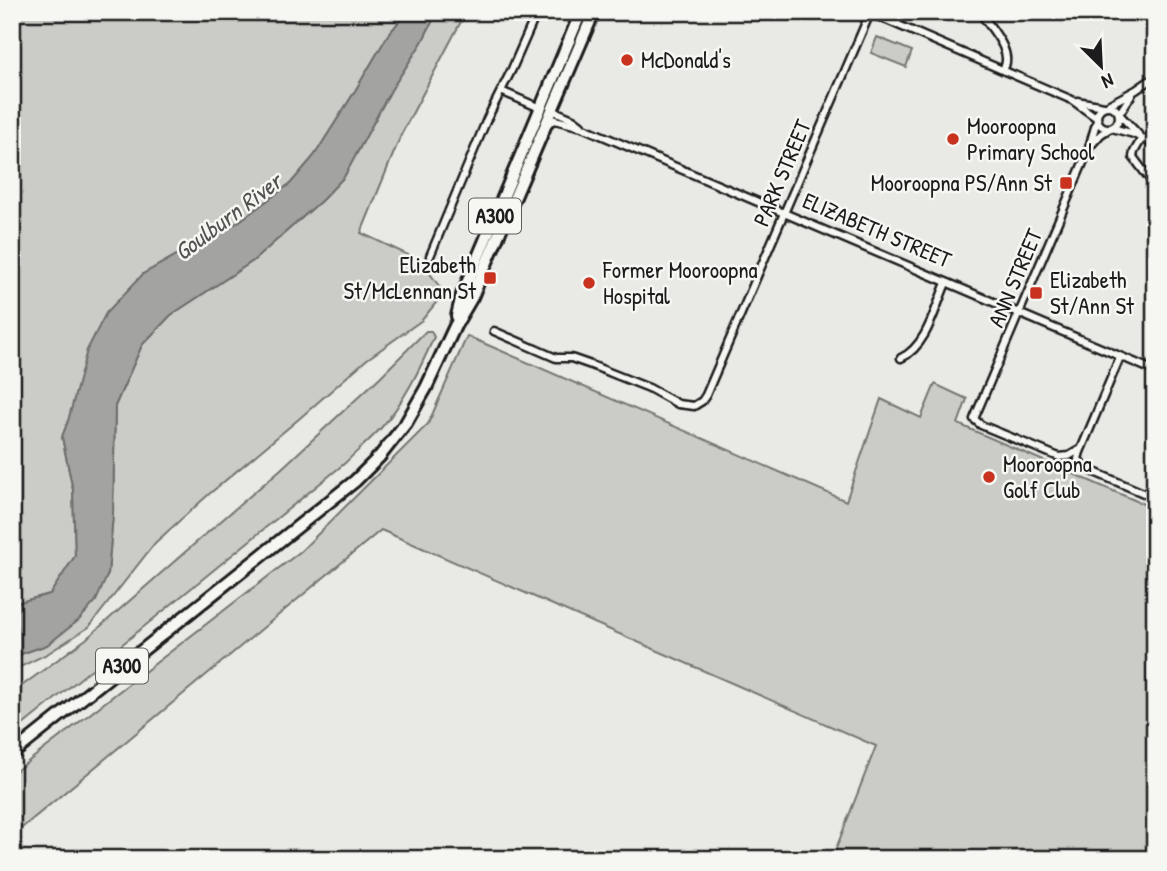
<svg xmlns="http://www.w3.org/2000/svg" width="1167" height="871" font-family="'Patrick Hand',sans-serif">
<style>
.green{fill:#cbcbc7;stroke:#747472;stroke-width:2}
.water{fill:#a3a3a1;stroke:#6d6d6c;stroke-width:2}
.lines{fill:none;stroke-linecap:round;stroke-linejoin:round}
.minor-casing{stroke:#1c1c1c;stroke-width:11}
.trunk-casing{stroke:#1c1c1c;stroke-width:16}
.minor{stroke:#f6f6f2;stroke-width:6}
.trunk{stroke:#f6f6f2;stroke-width:10}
.poi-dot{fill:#c8321e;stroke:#f6f6f2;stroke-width:2.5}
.labels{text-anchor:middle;stroke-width:5;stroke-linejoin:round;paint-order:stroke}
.shield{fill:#f6f6f2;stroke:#5d5d5c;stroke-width:2}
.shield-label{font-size:21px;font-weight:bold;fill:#1c1c1c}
.poi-label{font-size:23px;fill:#1c1c1c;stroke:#f6f6f2;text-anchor:start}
.street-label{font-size:23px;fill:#1c1c1c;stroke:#f6f6f2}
.water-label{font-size:24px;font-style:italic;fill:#525251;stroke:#f6f6f2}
</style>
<rect width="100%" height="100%" fill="#e9e9e5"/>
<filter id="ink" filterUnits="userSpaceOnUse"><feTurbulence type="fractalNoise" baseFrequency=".0143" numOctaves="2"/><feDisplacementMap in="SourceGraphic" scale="14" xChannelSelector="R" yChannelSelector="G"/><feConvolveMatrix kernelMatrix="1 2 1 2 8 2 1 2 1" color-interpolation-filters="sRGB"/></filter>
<g filter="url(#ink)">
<!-- green -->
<path class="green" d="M 12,12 L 407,12 L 388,35 L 352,96 L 314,156 L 291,183 L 237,223 L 200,242 L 143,274 L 68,421 L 62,437 L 73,490 L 75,556 L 50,594 L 12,604 Z
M 437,12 L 466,12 L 401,135 L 361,233 L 421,261 L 444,293 L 422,320 L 366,360 L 300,418 L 208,495 L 155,543 L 89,627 L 47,654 L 12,671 L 12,657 L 47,645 L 108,574 L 113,514 L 115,406 L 142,345 L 171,315 L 253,261 L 322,200 L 344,177 L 391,90 L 422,42 Z
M 877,37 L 912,51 L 906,67 L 871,53 Z
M 426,331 L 431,331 L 434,337 C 420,369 404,402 381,428 C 370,440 357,451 345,463 L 12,734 L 12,693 L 86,639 L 184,553 L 281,469 L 379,378 Z
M 467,336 L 846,501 L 881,399 L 921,418 L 935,384 L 967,399 L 958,424 L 1155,509 L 1155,859 L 832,859 L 876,746 L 381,530 L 12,836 L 12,774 L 301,551 L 428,424 Z"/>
<!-- water -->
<path class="water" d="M 407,12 L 437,12 L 422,42 L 391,90 L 344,177 L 322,200 L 253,261 L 171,315 L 142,345 L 115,406 L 113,514 L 108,574 L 96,601 L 79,620 L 47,645 L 12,657 L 12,604 L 50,594 L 75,556 L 73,490 L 62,437 L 68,421 L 87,350 L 106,313 L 143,274 L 200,242 L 237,223 L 291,183 L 314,156 L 352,96 L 388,35 Z"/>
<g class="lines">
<!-- minor casing -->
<g class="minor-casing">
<path id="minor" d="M 868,12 L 1072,100 L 1097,118
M 980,12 C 990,28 1015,52 1003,70
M 894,23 L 909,12
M 501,91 L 540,108
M 1077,101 L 1104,106
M 1108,105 L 1136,90 L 1155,77
M1097 117a11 11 0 1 1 22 0a11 11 0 1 1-22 0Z
M 552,110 L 573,119 L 581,125
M 1119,114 L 1132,94
M 1120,115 L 1138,134
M 547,123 L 555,120 L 582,127 L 1155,371
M 1112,128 L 1134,134 L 1155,145
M 1142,138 L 1134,152 L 1133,157 L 1155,186
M 1092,144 L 1101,134 L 1109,129
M 430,256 L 487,119 L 512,69 L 537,12
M 494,331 L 556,358 L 571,358 L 591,365 L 649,388 L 678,404 L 694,406 L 702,401 L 706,395 L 870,13
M 1120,357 L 1080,452 L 1078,459 L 1085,468 L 1155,498
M 901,358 C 927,346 935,308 946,283
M 1081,449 L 1069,456 L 1059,457 L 981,425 L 974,419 L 1088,151 L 1097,120"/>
</g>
<!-- trunk casing -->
<g class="trunk-casing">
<path id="trunk" d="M 457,316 L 462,295 L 581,12
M 12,754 L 355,481 L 380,456 L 406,423 L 426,388 L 455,326 L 472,297 L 594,12"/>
</g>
<!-- minor -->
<use href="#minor" class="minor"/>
<!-- trunk -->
<use href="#trunk" class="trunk"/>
</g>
</g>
<!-- markers -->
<g class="poi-dot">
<circle cx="627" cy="60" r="7"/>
<circle cx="953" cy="139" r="7"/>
<rect x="1059" y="176" width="14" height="14" rx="3.5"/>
<rect x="483" y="271" width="14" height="14" rx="3.5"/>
<circle cx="589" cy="283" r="7"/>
<rect x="1029" y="286" width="14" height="14" rx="3.5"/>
<circle cx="989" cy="477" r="7"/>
</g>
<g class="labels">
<!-- shield labels -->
<g class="shield">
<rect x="469" y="198.5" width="52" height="35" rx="5"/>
<rect x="96" y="648.5" width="52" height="35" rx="5"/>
</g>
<g class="shield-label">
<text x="495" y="223">A300</text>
<text x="122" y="673">A300</text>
</g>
<!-- poi labels -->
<g class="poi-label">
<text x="641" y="68">McDonald's</text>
<text x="967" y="134">Mooroopna<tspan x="967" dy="26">Primary School</tspan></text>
<text x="1052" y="191" text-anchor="end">Mooroopna PS/Ann St</text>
<text x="476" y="273" text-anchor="end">Elizabeth<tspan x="476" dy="26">St/McLennan St</tspan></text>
<text x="603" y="278">Former Mooroopna<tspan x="603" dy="26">Hospital</tspan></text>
<text x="1050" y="288">Elizabeth<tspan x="1050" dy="26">St/Ann St</tspan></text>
<text x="1003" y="472">Mooroopna<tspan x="1003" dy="26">Golf Club</tspan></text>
</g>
<!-- street labels -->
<g class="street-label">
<text transform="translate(782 173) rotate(-67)" y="8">PARK STREET</text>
<text transform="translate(877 230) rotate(23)" y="8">ELIZABETH STREET</text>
<text transform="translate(1015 278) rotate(-67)" y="8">ANN STREET</text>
</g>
<!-- water labels -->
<g class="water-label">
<text transform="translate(228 217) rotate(-37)" y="8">Goulburn River</text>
</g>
</g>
<!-- margin -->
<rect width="1167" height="871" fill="none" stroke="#f6f6f2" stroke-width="42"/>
<rect x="21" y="21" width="1125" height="829" fill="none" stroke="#1c1c1c" stroke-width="2.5" filter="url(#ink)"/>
<!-- north arrow -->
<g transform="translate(1101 66) rotate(156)" stroke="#f6f6f2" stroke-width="5" paint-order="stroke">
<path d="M0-5L12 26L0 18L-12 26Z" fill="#1c1c1c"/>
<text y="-10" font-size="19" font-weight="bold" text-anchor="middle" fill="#1c1c1c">N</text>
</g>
</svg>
